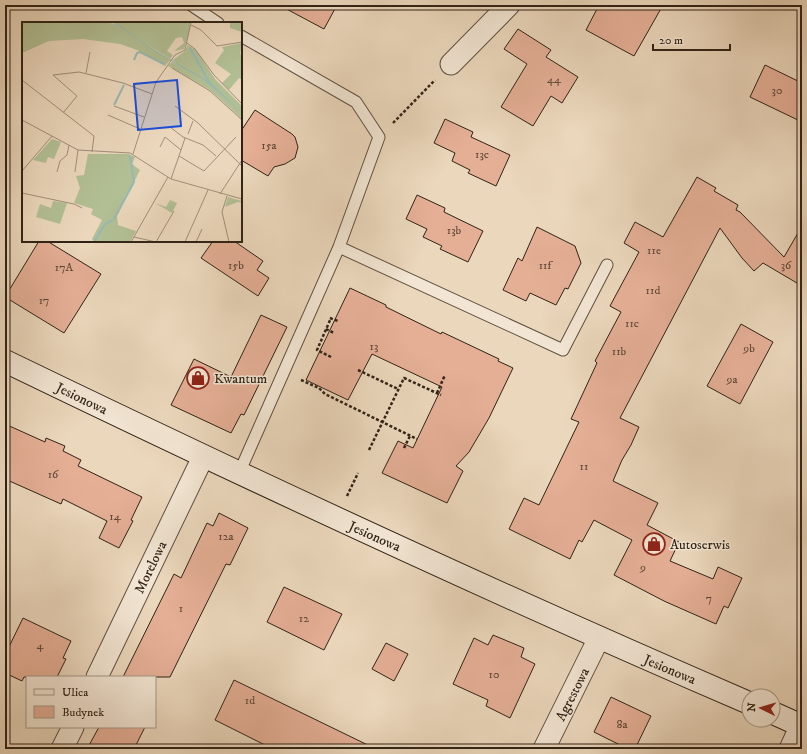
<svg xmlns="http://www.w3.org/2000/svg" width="807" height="754" font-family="'IM FELL DW Pica',serif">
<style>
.building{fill:#e5af96;stroke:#302316}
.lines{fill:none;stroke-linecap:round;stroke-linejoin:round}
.lane-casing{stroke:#5f5040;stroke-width:13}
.street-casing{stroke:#5f5040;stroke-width:23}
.secondary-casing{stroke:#302316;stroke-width:24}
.path{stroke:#302316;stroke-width:2.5;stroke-dasharray:3 2;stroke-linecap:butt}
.lane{stroke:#f2e5d3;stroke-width:11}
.street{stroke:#f2e5d3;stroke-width:21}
.secondary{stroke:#f2e5d3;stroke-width:22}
.labels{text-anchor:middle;stroke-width:3;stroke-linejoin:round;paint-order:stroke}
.number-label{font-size:12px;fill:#5d4636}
.poi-label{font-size:14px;fill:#302316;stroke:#f2e5d3;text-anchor:start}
.street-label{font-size:14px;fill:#302316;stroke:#f2e5d3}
.inset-river{fill:none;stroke:#98b9b4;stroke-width:2}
.inset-road{fill:none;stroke:#a08f7a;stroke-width:1}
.view{fill:#1d4ed8;fill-opacity:0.15;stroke:#1d4ed8;stroke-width:2}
.inset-edge{fill:none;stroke:#302316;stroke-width:2}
</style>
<rect width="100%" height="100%" fill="#ebd7bc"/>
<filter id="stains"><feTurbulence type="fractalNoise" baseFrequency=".005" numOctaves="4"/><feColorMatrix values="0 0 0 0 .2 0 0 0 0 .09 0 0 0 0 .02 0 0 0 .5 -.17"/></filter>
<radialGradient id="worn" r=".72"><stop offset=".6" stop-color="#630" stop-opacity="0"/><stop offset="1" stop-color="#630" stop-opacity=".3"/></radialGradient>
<!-- building -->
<path class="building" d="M 279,5 L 337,5 L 324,29 Z
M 599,5 L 663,5 L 634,56 L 586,30 Z
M 518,29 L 551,50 L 546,57 L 578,77 L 562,103 L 551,96 L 533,126 L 501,107 L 527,64 L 504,49 Z
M 765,65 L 802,83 L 802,122 L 750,97 Z
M 255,110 L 292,134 L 295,137 L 298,147 L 295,158 L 285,164 L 274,167 L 268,176 L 241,160 L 241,131 Z
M 445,119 L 473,132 L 471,137 L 510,155 L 496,186 L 468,173 L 470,170 L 452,161 L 455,153 L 434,143 Z
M 697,177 L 716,188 L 714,191 L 738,205 L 736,210 L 740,212 L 784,257 L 802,226 L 802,286 L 763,263 L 754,271 L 742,258 L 720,228 L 620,418 L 639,427 L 631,445 L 622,460 L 613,481 L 658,503 L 647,525 L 679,542 L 670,561 L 713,579 L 718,567 L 742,578 L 728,608 L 724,606 L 716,624 L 664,601 L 614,575 L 632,540 L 594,520 L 582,542 L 579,540 L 570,559 L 509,529 L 524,498 L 539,505 L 579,422 L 571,419 L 597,363 L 595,361 L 621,312 L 610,306 L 639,252 L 624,243 L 635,222 L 663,237 Z
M 417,195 L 445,208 L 444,212 L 483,231 L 468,262 L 440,249 L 442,246 L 423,237 L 427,229 L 406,219 Z
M 537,227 L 575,246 L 581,263 L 568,289 L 565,288 L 556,305 L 530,293 L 526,301 L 503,290 L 518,258 L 522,261 Z
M 39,241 L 47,241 L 101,274 L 64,333 L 5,297 Z
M 213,241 L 234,241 L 263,261 L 257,270 L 269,278 L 258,296 L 201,258 Z
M 350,288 L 386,305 L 386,307 L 441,334 L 442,332 L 499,359 L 498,361 L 513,368 L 489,418 L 469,452 L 456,466 L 463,471 L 447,503 L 382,473 L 398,441 L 413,448 L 442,387 L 372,354 L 348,400 L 306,380 Z
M 261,315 L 287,327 L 244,415 L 241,414 L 231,433 L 171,405 L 194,359 L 231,377 Z
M 741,324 L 773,342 L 740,404 L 707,386 Z
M 5,424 L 45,442 L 46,438 L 65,446 L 63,451 L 81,460 L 78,466 L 142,497 L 131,520 L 133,521 L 119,548 L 99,538 L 107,521 L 63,499 L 61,504 L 5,479 Z
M 219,513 L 248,528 L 230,565 L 226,564 L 170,677 L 123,677 L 174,574 L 181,578 L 207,523 L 213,526 Z
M 284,587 L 342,614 L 324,650 L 267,622 Z
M 23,618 L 71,641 L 63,658 L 66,659 L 57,677 L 24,677 L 22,681 L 5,673 L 5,655 Z
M 493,635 L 524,648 L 521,657 L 535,664 L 510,718 L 486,706 L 488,700 L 453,684 L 474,638 L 488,645 Z
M 386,643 L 408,654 L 394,681 L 372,669 Z
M 234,680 L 376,749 L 273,749 L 215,720 Z
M 611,697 L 651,716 L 635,749 L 628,749 L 594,732 Z
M 99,727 L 145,727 L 134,749 L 87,749 Z"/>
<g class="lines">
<!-- lane casing -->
<g class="lane-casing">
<path id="lane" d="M 191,5 L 218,23
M 339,247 L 563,350 L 607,265
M 239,473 L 339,247 L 379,137 L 356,102 L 241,36"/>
</g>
<!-- street casing -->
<g class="street-casing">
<path id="street" d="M 451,64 L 509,5
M 97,677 L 203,457
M 62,749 L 73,727
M 544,749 L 599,638
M 790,749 L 801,725"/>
</g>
<!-- secondary casing -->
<g class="secondary-casing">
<path id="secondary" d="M 5,361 C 251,480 498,595 749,703
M 773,713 L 802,726"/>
</g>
<!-- path -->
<path class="path" d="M 393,123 L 435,80
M 330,318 L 338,321
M 326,329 L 334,333
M 331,357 L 317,350 L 331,318
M 358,370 L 398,389
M 301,380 L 319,388 L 325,394 L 417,439
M 437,393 L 445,375
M 404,448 L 410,436
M 369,450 L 404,378 L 441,395
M 347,496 L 358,473"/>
<!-- lane -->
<use href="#lane" class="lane"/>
<!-- street -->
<use href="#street" class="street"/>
<!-- secondary -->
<use href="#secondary" class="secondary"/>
</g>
<!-- icons -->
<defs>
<g id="shop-ring" transform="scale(1.15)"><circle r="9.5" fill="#f2e5d3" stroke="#8f2418" stroke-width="1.5"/><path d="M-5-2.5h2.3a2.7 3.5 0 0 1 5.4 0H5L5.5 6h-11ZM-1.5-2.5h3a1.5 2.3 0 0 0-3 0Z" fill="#8f2418"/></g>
</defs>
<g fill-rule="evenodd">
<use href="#shop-ring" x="198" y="378"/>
<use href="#shop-ring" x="654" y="544"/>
</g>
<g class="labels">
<!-- number labels -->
<g class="number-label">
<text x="554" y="83">44</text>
<text x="777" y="94">30</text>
<text x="269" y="149">15a</text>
<text x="482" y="158">13c</text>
<text x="454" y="234">13b</text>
<text x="654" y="254">11e</text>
<text x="236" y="269">15b</text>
<text x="545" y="269">11f</text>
<text x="786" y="269">36</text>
<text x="64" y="271">17A</text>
<text x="653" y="294">11d</text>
<text x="44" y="304">17</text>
<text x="632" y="327">11c</text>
<text x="374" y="350">13</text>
<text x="749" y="352">9b</text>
<text x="619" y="355">11b</text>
<text x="732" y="383">9a</text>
<text x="584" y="470">11</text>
<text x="53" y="478">16</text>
<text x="115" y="520">14</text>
<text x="226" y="540">12a</text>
<text x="643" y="571">9</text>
<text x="709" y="602">7</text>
<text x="181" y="612">1</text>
<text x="304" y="622">12</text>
<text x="40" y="649">4</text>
<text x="494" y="678">10</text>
<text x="250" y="704">1d</text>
<text x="622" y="728">8a</text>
</g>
<!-- poi labels -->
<g class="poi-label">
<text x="214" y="383">Kwantum</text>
<text x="670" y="549">Autoserwis</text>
</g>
<!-- street labels -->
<g class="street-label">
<text transform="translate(82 398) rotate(26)" y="5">Jesionowa</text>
<text transform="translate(375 536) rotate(24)" y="5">Jesionowa</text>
<text transform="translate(150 567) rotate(-64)" y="5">Morelowa</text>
<text transform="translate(670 669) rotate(23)" y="5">Jesionowa</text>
<text transform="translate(572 694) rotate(-63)" y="5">Agrestowa</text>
</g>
</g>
<!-- overview -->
<g transform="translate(22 22)">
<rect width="220" height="220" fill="#ebd7bc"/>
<path d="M 0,0 L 85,0 L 102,7 L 148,38 L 143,44 L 115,28 L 98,22 L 61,17 L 27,19 L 0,31 ZM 90,0 L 168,0 L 169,4 L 162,27 L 152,29 L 162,21 L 160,15 L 154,16 L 145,29 L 151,33 L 148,37 ZM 208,0 L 220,0 L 220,10 L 208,6 ZM 220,21 L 218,32 L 220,33 L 220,58 L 217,56 L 207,68 L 200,61 L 209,52 L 193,41 L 202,28 L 200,25 ZM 166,23 L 174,28 L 193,57 L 220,84 L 220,97 L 188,68 L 146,44 L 150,40 L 155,42 L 151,38 L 163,29 ZM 30,117 L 39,120 L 32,137 L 26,135 L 24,141 L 11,138 ZM 66,132 L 106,132 L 113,135 L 110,142 L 118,148 L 95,194 L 96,203 L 114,209 L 108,220 L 72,220 L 70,217 L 80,198 L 69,192 L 71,187 L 52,181 L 58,166 L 54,154 L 62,153 ZM 206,175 L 220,179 L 220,181 L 216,180 L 203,185 L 201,191 ZM 148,178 L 155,181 L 150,191 L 133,181 L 144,185 ZM 31,179 L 45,181 L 38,202 L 14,195 L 18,182 L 29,186 Z" fill="#b2bf94"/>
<path d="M 85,0 L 99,4 L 132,28 L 188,60 L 220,91 L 182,58 L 132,29 L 102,7 Z" fill="#98b9b4"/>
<path class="inset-river" d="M 168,26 L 187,60M 112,38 L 115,31 L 118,30 L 142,42M 92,83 L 102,63M 92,197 L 112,160 L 108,133M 72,220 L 83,202 L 91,198"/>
<path class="inset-road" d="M 169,3 L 179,8 L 195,24 L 220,20M 165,21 L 173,27 L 192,53 L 220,82M 150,46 L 188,69 L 220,98M 64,51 L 68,30M 0,58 L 72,114 L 70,130M 92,84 L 122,95M 153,84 L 176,101 L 220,144M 41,91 L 55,74 L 31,53 L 57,50 L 101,61 L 130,72M 86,93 L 118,107M 0,98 L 56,128 L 108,131 L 149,157 L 220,177M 148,105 L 161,115 L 181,123 L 194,134M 166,112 L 171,99M 138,125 L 143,115 L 159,128 L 149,157M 159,128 L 163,116M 111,132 L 134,60 L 153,33 L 163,28 L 169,0M 157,134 L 182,149 L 214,115M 0,149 L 30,114M 35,150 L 38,139 L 45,133 L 47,123M 53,150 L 56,128M 0,171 L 52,182 L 60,186M 198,172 L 220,138M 205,174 L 200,190 L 207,220M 112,215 L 134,220M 109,220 L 146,155M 134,220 L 152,189M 163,220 L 186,168M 174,220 L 180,207"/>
<path class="view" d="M 155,58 L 159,104 L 116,108 L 112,62 Z"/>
<rect width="220" height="220" class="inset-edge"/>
</g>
<!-- margin -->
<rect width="807" height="754" fill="none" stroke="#ebd7bc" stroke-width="20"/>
<rect x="6" y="6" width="795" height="742" fill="none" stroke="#302316" stroke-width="2"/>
<rect x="10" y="10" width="787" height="734" fill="none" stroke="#302316"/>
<!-- legend -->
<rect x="26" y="676" width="130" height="52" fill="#f2e5d3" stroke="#a49787"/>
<rect x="34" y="689" width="20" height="6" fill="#f2e5d3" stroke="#a49787"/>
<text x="62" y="696" font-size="12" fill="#302316">Ulica</text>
<rect x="34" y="706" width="20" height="12" fill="#e5af96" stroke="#a49787"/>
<text x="62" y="716" font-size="12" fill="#302316">Budynek</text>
<!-- north arrow -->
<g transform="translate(761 708) rotate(275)"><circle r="19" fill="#f2e5d3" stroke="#a49787"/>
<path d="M0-3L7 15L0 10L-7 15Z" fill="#8f2418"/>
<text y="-6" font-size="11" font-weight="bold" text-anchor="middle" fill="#302316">N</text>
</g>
<!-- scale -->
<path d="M653 44v6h77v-6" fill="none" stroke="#302316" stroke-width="2"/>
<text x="659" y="44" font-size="12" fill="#302316" stroke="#f2e5d3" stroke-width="3" paint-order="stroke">20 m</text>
<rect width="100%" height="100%" filter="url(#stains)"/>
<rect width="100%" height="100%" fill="url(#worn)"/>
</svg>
